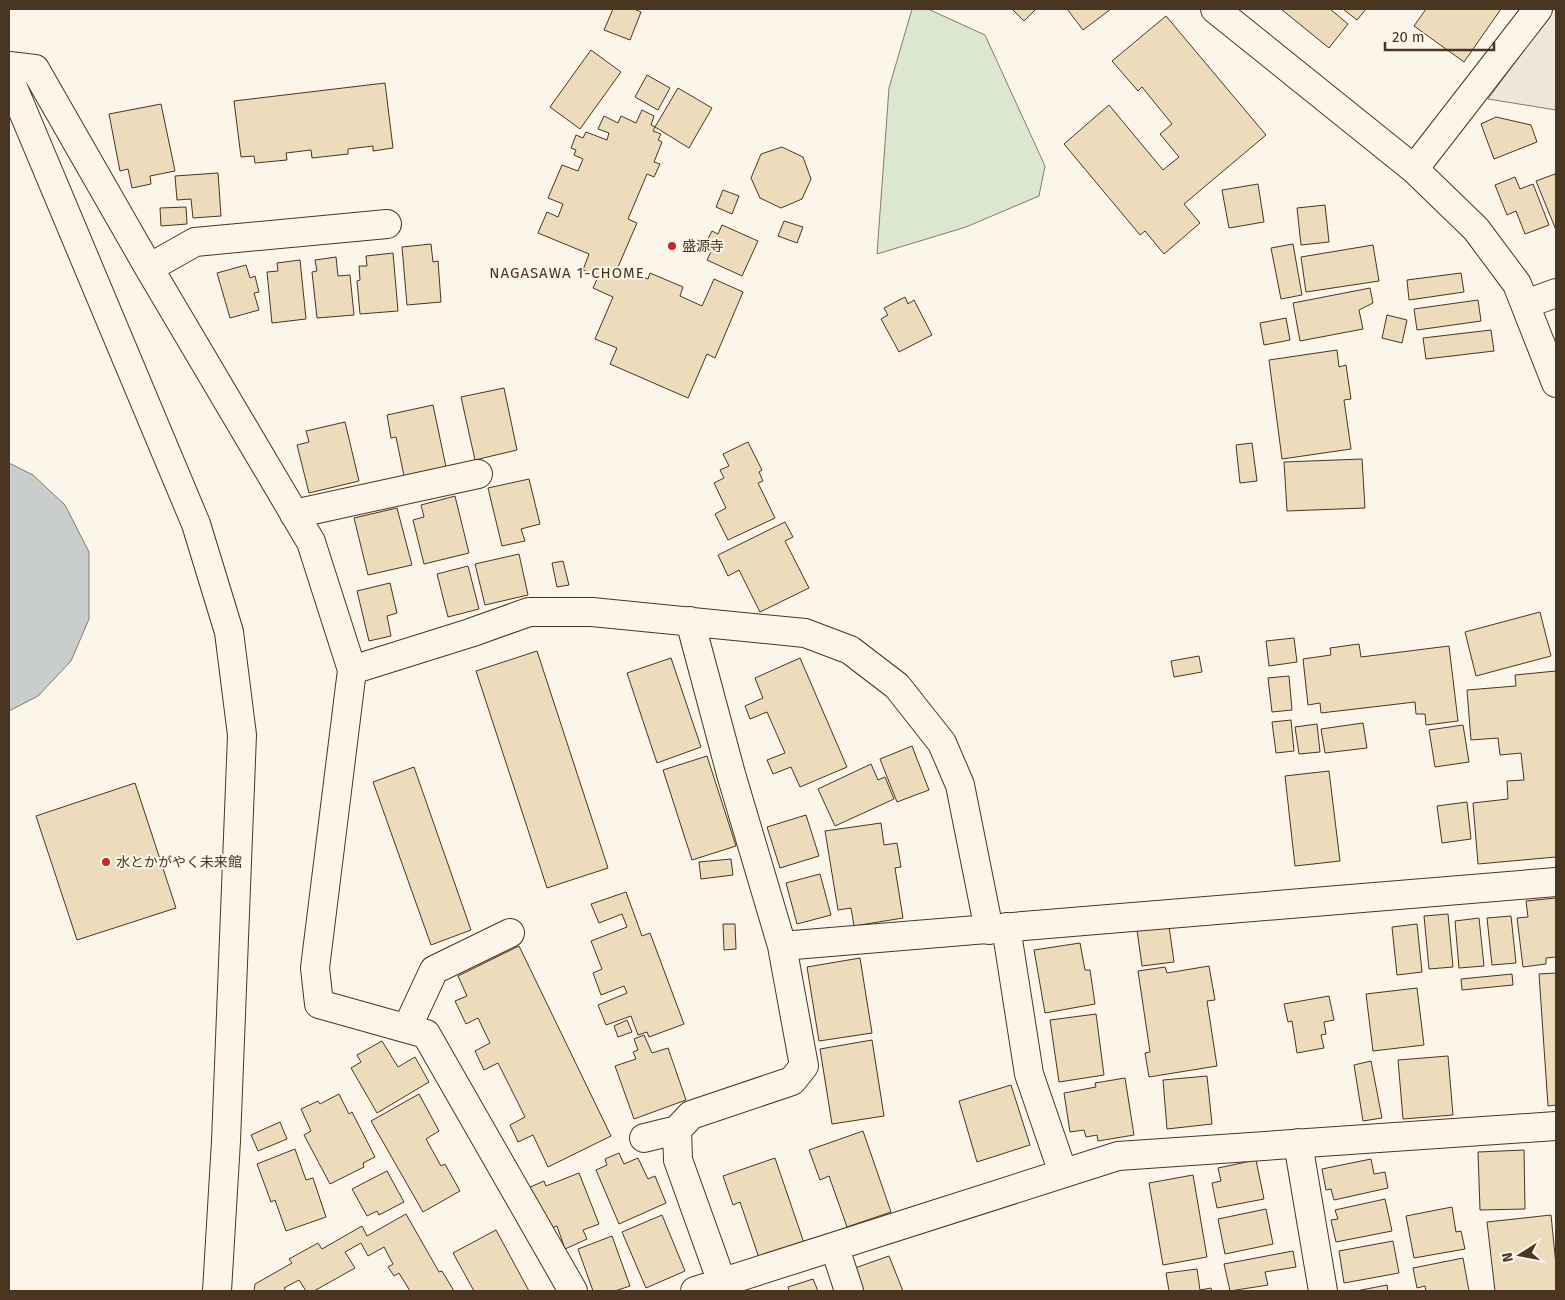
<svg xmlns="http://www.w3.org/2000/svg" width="1565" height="1300" font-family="'Fira Sans','Noto Sans JP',sans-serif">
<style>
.green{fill:#dce7d0;stroke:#887966}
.parking{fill:#ede7d9;stroke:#887966}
.water{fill:#c9cecd;stroke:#887966}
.building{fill:#ecdcbc;stroke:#4a3520}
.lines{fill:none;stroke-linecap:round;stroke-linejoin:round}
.minor-casing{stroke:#4a3520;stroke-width:30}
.minor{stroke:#fbf6e9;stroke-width:28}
.poi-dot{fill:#c62828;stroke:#fbf6e9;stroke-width:2}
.labels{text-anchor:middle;stroke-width:4;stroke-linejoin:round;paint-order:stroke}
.poi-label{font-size:14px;fill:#4a3520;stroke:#fbf6e9;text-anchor:start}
.neighbourhood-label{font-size:15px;letter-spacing:1px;fill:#4a3520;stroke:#fbf6e9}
</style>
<rect width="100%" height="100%" fill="#fbf6e9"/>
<!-- green -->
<path class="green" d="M 912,9 L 928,9 L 985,35 L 1045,166 L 1039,196 L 966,227 L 877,254 L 889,88 Z"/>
<!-- parking -->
<path class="parking" d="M 1554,9 L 1556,9 L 1556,110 L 1488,99 Z"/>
<!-- water -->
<path class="water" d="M 9,463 L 33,475 L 65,505 L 89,552 L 89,619 L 71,661 L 38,696 L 9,711 Z"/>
<!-- building -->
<path class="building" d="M 613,9 L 634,9 L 641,12 L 630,40 L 604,30 Z
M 1012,9 L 1036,9 L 1024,21 Z
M 1067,9 L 1111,9 L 1083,30 Z
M 1281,9 L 1330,9 L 1348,24 L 1329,48 Z
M 1343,9 L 1366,9 L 1357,20 Z
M 1426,9 L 1501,9 L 1464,62 L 1414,26 Z
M 1166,16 L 1266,135 L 1184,204 L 1200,223 L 1164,254 L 1145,231 L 1140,235 L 1064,144 L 1109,105 L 1163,170 L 1179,157 L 1160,134 L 1172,124 L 1142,87 L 1138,91 L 1112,61 Z
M 591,50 L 621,72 L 580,129 L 550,107 Z
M 647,75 L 670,88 L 658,110 L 635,97 Z
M 385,83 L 393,148 L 373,151 L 373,146 L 348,149 L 348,154 L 312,158 L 311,150 L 286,153 L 287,160 L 255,163 L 254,156 L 241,157 L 234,101 Z
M 678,88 L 712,108 L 689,148 L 655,127 Z
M 161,104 L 175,171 L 150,176 L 151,184 L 132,188 L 128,169 L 120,171 L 109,114 Z
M 642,110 L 654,116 L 651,125 L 655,127 L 653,131 L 661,134 L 658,140 L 662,142 L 654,162 L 660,164 L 654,177 L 647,174 L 628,219 L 637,223 L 618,267 L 648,279 L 650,273 L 683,287 L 680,296 L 702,306 L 714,279 L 743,292 L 715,358 L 707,354 L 688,398 L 610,364 L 617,348 L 595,339 L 613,297 L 593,288 L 598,277 L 583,270 L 589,254 L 538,233 L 547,212 L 558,217 L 563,204 L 548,198 L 562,165 L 578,171 L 583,159 L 574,155 L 576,150 L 571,148 L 576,135 L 583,138 L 586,132 L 607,140 L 609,133 L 598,129 L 604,116 L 618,123 L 621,116 L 636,123 Z
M 1496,117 L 1531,125 L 1537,142 L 1494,159 L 1481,124 Z
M 782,147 L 803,157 L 811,179 L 802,199 L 781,208 L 760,198 L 751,178 L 761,154 Z
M 218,173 L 221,216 L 193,218 L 191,199 L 177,200 L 175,176 Z
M 1555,174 L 1556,178 L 1556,230 L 1536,181 Z
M 1515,177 L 1520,189 L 1533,184 L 1549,225 L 1525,234 L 1516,211 L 1507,215 L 1495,185 Z
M 1258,184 L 1264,222 L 1229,228 L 1222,190 Z
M 723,190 L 739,196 L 732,214 L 716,207 Z
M 1325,205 L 1329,242 L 1301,245 L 1297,208 Z
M 186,207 L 187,224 L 161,226 L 160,208 Z
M 784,221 L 803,227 L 797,243 L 778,236 Z
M 722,225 L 758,241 L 742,276 L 707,260 L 711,252 L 703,248 L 712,231 L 718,234 Z
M 431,244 L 433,262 L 438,261 L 441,302 L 407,305 L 402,247 Z
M 1293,244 L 1302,295 L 1281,299 L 1271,248 Z
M 1373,245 L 1379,281 L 1306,292 L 1301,257 Z
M 393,253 L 398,311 L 360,314 L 357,281 L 360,280 L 359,266 L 367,266 L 366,256 Z
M 336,257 L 338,276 L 350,275 L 354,315 L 317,318 L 312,272 L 317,271 L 315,260 Z
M 300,260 L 306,319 L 272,323 L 267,272 L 278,271 L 277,263 Z
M 246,265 L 250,278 L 255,276 L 259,292 L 254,293 L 259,310 L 230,318 L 217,273 Z
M 1461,273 L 1464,292 L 1409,300 L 1407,280 Z
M 1370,288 L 1373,303 L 1359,310 L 1363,329 L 1300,341 L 1293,303 Z
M 905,297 L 908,304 L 914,300 L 932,335 L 899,352 L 881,319 L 888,315 L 884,308 Z
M 1478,300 L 1481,321 L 1417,330 L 1414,309 Z
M 1387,315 L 1407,320 L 1402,343 L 1382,338 Z
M 1286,318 L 1290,340 L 1264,345 L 1260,323 Z
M 1491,330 L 1494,351 L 1426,359 L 1423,338 Z
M 1337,350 L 1339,367 L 1346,365 L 1351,399 L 1344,400 L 1351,449 L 1282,459 L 1269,360 Z
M 504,388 L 517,450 L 475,460 L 461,397 Z
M 433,405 L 446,467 L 404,476 L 396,437 L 391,438 L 387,415 Z
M 345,422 L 359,481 L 309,493 L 297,445 L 309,442 L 306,431 Z
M 748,442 L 762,470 L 759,472 L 763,481 L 758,483 L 775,518 L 728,540 L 715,514 L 726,508 L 714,483 L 724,478 L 720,470 L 729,466 L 723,454 Z
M 1252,443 L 1257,481 L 1240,483 L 1236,445 Z
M 1362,459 L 1365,508 L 1287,511 L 1284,462 Z
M 529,479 L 540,524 L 521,529 L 525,541 L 502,546 L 488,488 Z
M 455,496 L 469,553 L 424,564 L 413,520 L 424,517 L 421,505 Z
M 397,508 L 412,565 L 368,575 L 354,518 Z
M 785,522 L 793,537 L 785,541 L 809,588 L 760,612 L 739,570 L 728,576 L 718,555 Z
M 519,554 L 528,595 L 485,605 L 475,564 Z
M 563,561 L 569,585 L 557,587 L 552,563 Z
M 468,566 L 479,609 L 448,617 L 437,574 Z
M 390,583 L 397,613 L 387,616 L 391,636 L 369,641 L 357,591 Z
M 1540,612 L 1551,656 L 1476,676 L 1465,632 Z
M 1294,638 L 1297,662 L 1269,666 L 1266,641 Z
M 1359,644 L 1361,657 L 1449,646 L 1458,721 L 1426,725 L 1425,714 L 1416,714 L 1415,702 L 1321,713 L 1320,703 L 1308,705 L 1303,659 L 1331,655 L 1330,648 Z
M 537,651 L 608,868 L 547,888 L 476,671 Z
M 1199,656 L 1202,672 L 1174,677 L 1171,661 Z
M 671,658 L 701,747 L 657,763 L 627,673 Z
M 800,658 L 847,767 L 800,787 L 791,767 L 773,774 L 767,760 L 785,753 L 767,712 L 750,719 L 745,706 L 763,698 L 755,678 Z
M 1556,671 L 1556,857 L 1478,864 L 1473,803 L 1508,799 L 1507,781 L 1524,780 L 1521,753 L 1500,755 L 1498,738 L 1471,740 L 1467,690 L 1516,686 L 1515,675 Z
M 1289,676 L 1292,710 L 1272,712 L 1268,678 Z
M 1291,720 L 1294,751 L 1276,753 L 1272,722 Z
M 1363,723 L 1367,748 L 1325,753 L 1321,729 Z
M 1317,724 L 1320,752 L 1299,754 L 1295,727 Z
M 1463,725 L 1469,762 L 1435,767 L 1429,730 Z
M 912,746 L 929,790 L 897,802 L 880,759 Z
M 707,756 L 736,846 L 692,860 L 663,770 Z
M 871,764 L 878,780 L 885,777 L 894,799 L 835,826 L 818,789 Z
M 414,767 L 471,930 L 431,945 L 373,782 Z
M 1329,771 L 1340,861 L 1295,866 L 1285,776 Z
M 135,783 L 176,908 L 77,940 L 36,816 Z
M 1467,802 L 1471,839 L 1442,843 L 1437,806 Z
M 806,815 L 819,856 L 780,868 L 767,827 Z
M 881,823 L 884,845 L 897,843 L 901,867 L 895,868 L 903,918 L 854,926 L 851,908 L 838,910 L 825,831 Z
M 731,859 L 733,875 L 701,879 L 699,862 Z
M 820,874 L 831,915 L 797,924 L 786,883 Z
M 626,892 L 642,936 L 650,933 L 684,1024 L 649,1037 L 647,1032 L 638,1035 L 631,1016 L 606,1025 L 598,1005 L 627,993 L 624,986 L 601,995 L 593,973 L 602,969 L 591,941 L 627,927 L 622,914 L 599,923 L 591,904 Z
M 1556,898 L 1556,957 L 1546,958 L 1546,964 L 1523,967 L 1517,918 L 1528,917 L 1526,901 Z
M 1448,914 L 1453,967 L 1429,969 L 1424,916 Z
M 1511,916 L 1516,963 L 1492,965 L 1487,918 Z
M 1479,918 L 1484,966 L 1459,968 L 1455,921 Z
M 723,924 L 735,924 L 736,949 L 724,950 Z
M 1417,924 L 1422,972 L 1397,975 L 1392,927 Z
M 1169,926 L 1174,962 L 1142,966 L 1137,930 Z
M 1080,943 L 1085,970 L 1090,970 L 1095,1004 L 1045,1013 L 1034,950 Z
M 519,946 L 611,1136 L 548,1167 L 533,1135 L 518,1142 L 510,1125 L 525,1117 L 498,1063 L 484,1070 L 475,1051 L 490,1043 L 478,1018 L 466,1024 L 455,1001 L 467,996 L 458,976 Z
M 860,958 L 872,1033 L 819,1041 L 807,967 Z
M 1209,966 L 1215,1000 L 1207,1001 L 1217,1066 L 1149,1077 L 1145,1053 L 1150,1052 L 1138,971 L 1165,967 L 1167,973 Z
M 1556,973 L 1556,1105 L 1548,1106 L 1539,974 Z
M 1512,974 L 1513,985 L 1462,990 L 1461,979 Z
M 1417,988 L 1424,1045 L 1373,1051 L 1366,994 Z
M 1329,996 L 1334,1020 L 1324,1022 L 1326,1034 L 1321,1035 L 1324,1048 L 1297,1053 L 1292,1021 L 1288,1022 L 1284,1004 Z
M 1096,1014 L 1104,1075 L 1059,1082 L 1050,1020 Z
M 627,1020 L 632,1032 L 618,1037 L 614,1026 Z
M 644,1035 L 652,1053 L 668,1048 L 686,1100 L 634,1119 L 615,1066 L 636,1059 L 633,1052 L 638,1050 L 634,1039 Z
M 872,1040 L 884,1116 L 832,1124 L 820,1049 Z
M 382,1041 L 398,1067 L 415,1057 L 429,1082 L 377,1113 L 351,1068 L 361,1062 L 357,1055 Z
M 1448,1056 L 1453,1115 L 1403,1119 L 1398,1060 Z
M 1371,1061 L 1382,1118 L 1363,1121 L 1354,1065 Z
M 1207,1076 L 1212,1124 L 1167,1129 L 1163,1080 Z
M 1125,1078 L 1134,1135 L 1098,1141 L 1097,1135 L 1086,1137 L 1084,1130 L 1070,1132 L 1064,1093 L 1096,1087 L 1095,1083 Z
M 1011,1085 L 1030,1145 L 977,1162 L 959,1101 Z
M 339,1094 L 349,1114 L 352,1112 L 375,1157 L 363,1163 L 364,1167 L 330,1184 L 304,1135 L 311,1131 L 301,1109 L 318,1101 L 320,1104 Z
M 419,1094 L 439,1131 L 426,1139 L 441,1166 L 445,1164 L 460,1191 L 423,1212 L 371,1121 Z
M 280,1122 L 287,1139 L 258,1151 L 251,1135 Z
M 863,1131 L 891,1212 L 847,1227 L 829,1176 L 820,1180 L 809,1150 Z
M 295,1149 L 306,1180 L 313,1178 L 326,1217 L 286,1231 L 275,1200 L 271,1202 L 257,1164 Z
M 1524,1150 L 1525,1209 L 1480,1210 L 1478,1152 Z
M 619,1153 L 624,1164 L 638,1158 L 648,1179 L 655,1176 L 666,1203 L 619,1224 L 596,1170 L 607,1165 L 605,1159 Z
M 775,1158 L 804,1243 L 759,1258 L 740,1202 L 733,1205 L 723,1176 Z
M 1371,1159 L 1374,1174 L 1385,1172 L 1388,1188 L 1334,1200 L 1331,1189 L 1326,1190 L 1322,1169 Z
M 1256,1160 L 1264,1199 L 1217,1208 L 1212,1183 L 1221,1181 L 1218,1168 Z
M 387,1171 L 404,1202 L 379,1215 L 377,1211 L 367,1216 L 352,1189 Z
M 579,1173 L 599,1224 L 583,1230 L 587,1239 L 565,1249 L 557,1226 L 549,1229 L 528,1188 L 544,1181 L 546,1186 Z
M 1193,1175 L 1207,1257 L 1163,1265 L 1149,1183 Z
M 1385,1199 L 1392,1231 L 1336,1242 L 1331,1220 L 1338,1219 L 1335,1210 Z
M 1452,1207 L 1456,1232 L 1461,1231 L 1465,1249 L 1414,1258 L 1406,1216 Z
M 1266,1209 L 1273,1244 L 1225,1254 L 1218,1219 Z
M 406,1214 L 439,1272 L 442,1271 L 454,1291 L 410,1291 L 399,1273 L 394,1276 L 388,1267 L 393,1264 L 384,1247 L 368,1256 L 361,1243 L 345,1252 L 355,1268 L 314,1291 L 306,1291 L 299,1280 L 284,1288 L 286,1291 L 254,1291 L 255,1284 L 292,1263 L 289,1259 L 318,1243 L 322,1249 L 362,1226 L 367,1236 Z
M 662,1215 L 685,1271 L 646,1288 L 622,1232 Z
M 1551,1215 L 1556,1265 L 1556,1291 L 1495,1291 L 1487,1222 Z
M 496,1230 L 529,1291 L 474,1291 L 453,1253 Z
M 612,1236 L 630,1286 L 615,1291 L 593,1291 L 578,1249 Z
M 1393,1241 L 1399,1273 L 1344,1283 L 1339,1251 Z
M 1293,1251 L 1296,1267 L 1265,1272 L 1268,1285 L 1230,1291 L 1224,1264 Z
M 889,1256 L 903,1291 L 863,1291 L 855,1268 Z
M 1463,1258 L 1469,1291 L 1426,1291 L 1425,1286 L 1417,1288 L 1413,1268 Z
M 1197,1269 L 1200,1290 L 1211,1288 L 1212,1291 L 1169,1291 L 1166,1273 Z
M 813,1279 L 818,1291 L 789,1291 L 788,1287 Z
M 1387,1285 L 1388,1291 L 1356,1291 Z"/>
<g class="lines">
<!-- minor casing -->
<g class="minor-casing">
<path id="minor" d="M 1215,9 L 1414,169 L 1476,229 L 1517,284 L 1556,383
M 9,66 L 35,69 L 149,268 L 311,542 L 352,670 L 315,968 L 319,1004 L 426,1034 L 573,1291
M 9,78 L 196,524 L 229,632 L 242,735 L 226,1141 L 217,1291
M 1414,169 L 1538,9
M 149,268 L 195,242 L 387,224
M 1526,304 L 1556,293
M 294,514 L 478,474
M 690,621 L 731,774 L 782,946 L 804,1066 L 792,1081 L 691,1115 L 677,1130 L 678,1160 L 725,1291
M 352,670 L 470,633 L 529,612 L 592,612 L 805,633 L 850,650 L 897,686 L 942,743 L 960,785 L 989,930
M 1006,927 L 1029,1074 L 1063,1173
M 782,946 L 1556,882
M 407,1028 L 434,970 L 510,933
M 644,1138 L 677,1130
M 1298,1143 L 1323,1291
M 835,1248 L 849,1291
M 695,1291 L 1118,1156 L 1556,1126"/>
</g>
<!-- minor -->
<use href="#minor" class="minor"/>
</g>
<!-- markers -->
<g class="poi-dot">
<circle cx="672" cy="246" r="5"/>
<circle cx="106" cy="862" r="5"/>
</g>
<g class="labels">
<!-- poi labels -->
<g class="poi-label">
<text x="682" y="251">盛源寺</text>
<text x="116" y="867">水とかがやく未来館</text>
</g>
<!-- neighbourhood labels -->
<g class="neighbourhood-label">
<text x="567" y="278">NAGASAWA 1-CHOME</text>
</g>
</g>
<!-- border -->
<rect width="1565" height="1300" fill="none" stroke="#4a3520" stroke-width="20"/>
<!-- north arrow -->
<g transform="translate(1520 1255) rotate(259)" stroke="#fbf6e9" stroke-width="4" paint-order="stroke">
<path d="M0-4L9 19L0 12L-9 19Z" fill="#4a3520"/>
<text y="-8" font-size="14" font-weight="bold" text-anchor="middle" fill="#4a3520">N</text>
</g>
<!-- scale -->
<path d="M1385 42v8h109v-8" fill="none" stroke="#4a3520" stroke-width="2.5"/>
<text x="1392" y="42" font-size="15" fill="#4a3520" stroke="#fbf6e9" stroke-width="4" paint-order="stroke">20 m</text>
</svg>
